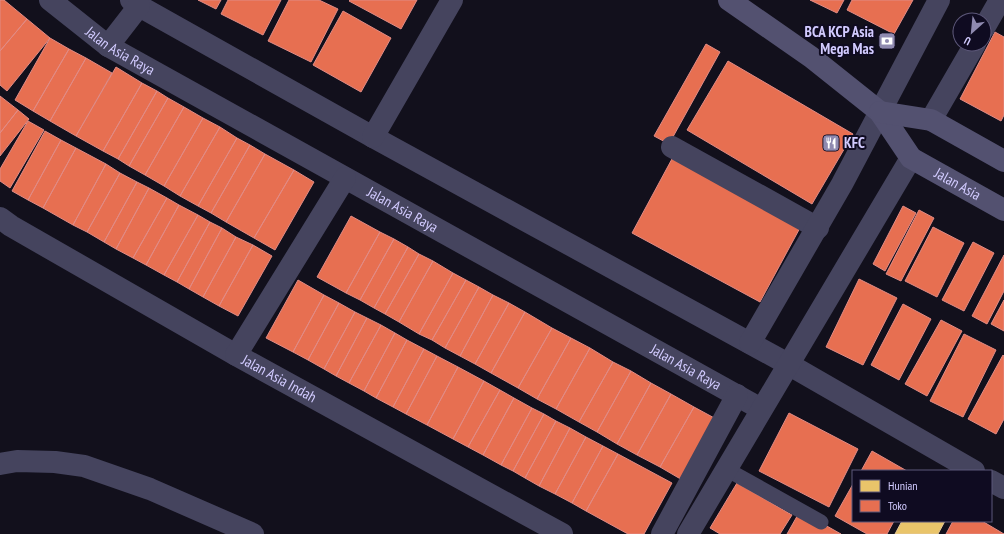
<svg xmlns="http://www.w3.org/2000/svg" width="1004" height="534" font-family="'PT Sans Narrow',sans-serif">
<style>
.homes{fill:#e9c46a;stroke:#e2c697}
.shops{fill:#e76f51;stroke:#e18b85}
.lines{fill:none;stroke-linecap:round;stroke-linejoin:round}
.service{stroke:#45445e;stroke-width:15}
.minor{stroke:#45445e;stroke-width:22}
.secondary{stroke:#535170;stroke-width:22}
.labels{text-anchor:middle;stroke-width:4;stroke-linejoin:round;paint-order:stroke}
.poi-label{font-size:15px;font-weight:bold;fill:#d2cbff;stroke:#0f0b21;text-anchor:end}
.street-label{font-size:15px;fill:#d2cbff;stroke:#0f0b21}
</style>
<rect width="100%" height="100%" fill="#12101c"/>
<!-- homes -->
<path class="homes" d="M 902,521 L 945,521 L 938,534 L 895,534 Z"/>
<!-- shops -->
<path class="shops" d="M 0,0 L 4,0 L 27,19 L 0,51 Z
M 198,0 L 221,0 L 216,9 Z
M 228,0 L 281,0 L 263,35 L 221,14 Z
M 289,0 L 319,0 L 338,9 L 311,62 L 268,41 Z
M 350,0 L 417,0 L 401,29 L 349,1 Z
M 810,0 L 844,0 L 837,13 Z
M 852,0 L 913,0 L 894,34 L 847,10 Z
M 343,11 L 391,38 L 361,92 L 313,65 Z
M 27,19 L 50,38 L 7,91 L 0,85 L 0,51 Z
M 995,32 L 1004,37 L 1004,115 L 1001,121 L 960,99 Z
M 50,38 L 69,49 L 33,111 L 15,100 Z
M 706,44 L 720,52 L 669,144 L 654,136 Z
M 69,49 L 86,58 L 50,121 L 33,111 Z
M 86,58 L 112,73 L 76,136 L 50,121 Z
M 728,61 L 853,134 L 812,204 L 687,130 Z
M 116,67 L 142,83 L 103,151 L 76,136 Z
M 142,83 L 157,91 L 118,159 L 103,151 Z
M 157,91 L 168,98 L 129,166 L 118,159 Z
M 0,96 L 18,110 L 0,133 Z
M 168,98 L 184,107 L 145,175 L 129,166 Z
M 184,107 L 203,118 L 164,186 L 145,175 Z
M 18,110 L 29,119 L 0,156 L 0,133 Z
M 203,118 L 220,127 L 180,196 L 164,186 Z
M 28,121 L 44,130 L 10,188 L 0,181 L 0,169 Z
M 220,127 L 237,138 L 198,206 L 180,196 Z
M 45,131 L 61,140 L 28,200 L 12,191 Z
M 237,138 L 250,145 L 211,213 L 198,206 Z
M 61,140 L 76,148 L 43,208 L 28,200 Z
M 250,145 L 265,154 L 226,222 L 211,213 Z
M 76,148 L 106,164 L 73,225 L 43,208 Z
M 265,154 L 294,170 L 254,238 L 226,222 Z
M 673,157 L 801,226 L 760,302 L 632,233 Z
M 106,164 L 120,173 L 87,232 L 73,225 Z
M 294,170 L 314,182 L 275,250 L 254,238 Z
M 120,173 L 137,182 L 104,242 L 87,232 Z
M 137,182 L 149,188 L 116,249 L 104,242 Z
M 149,188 L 167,198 L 133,258 L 116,249 Z
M 167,198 L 179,205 L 146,265 L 133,258 Z
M 179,205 L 198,215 L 164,275 L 146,265 Z
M 903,206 L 916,213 L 885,271 L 873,264 Z
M 919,210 L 934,218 L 901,281 L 886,274 Z
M 198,215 L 210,222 L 177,282 L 164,275 Z
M 351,216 L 380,232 L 346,293 L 317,277 Z
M 210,222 L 222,228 L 189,289 L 177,282 Z
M 933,227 L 964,243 L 937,297 L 905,281 Z
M 222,228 L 236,237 L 203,297 L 189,289 Z
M 380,232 L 394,239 L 360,300 L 346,293 Z
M 236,237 L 253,245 L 219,306 L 203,297 Z
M 394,239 L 408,247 L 374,308 L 360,300 Z
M 973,242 L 994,253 L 964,311 L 942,300 Z
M 253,245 L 272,256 L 238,316 L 219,306 Z
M 408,247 L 419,254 L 385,314 L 374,308 Z
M 419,254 L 433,261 L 399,322 L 385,314 Z
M 1004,255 L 1004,291 L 987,324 L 972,316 Z
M 433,261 L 453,273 L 419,334 L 399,322 Z
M 453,273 L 466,280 L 432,340 L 419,334 Z
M 859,279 L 897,298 L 863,365 L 826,347 Z
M 298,280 L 324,295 L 293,352 L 266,338 Z
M 466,280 L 479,287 L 445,348 L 432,340 Z
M 479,287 L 493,295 L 460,356 L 445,348 Z
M 324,295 L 339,303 L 308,360 L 293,352 Z
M 493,295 L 509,303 L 475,364 L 460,356 Z
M 1004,300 L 1004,331 L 991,324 Z
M 339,303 L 355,312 L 324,369 L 308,360 Z
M 509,303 L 525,312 L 491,373 L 475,364 Z
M 903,304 L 931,319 L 899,380 L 871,365 Z
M 355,312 L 367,318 L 336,376 L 324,369 Z
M 525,312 L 552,328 L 518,388 L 491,373 Z
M 367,318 L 381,325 L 349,383 L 336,376 Z
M 941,320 L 962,331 L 927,396 L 905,384 Z
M 381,325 L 395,333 L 364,391 L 349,383 Z
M 552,328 L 571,338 L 537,399 L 518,388 Z
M 395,333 L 407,340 L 376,398 L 364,391 Z
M 964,334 L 996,350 L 963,417 L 930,401 Z
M 571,338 L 590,348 L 556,409 L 537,399 Z
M 407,340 L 424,349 L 393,407 L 376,398 Z
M 590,348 L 613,362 L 579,422 L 556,409 Z
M 424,349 L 437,356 L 406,414 L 393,407 Z
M 1003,355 L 1004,356 L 1004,419 L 996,434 L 968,419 Z
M 437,356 L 458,367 L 427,425 L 406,414 Z
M 613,362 L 631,371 L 597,432 L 579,422 Z
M 458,367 L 484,381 L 453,439 L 427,425 Z
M 631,371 L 651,383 L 617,444 L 597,432 Z
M 484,381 L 500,390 L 468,447 L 453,439 Z
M 651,383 L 671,394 L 637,455 L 617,444 Z
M 500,390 L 514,398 L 483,455 L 468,447 Z
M 671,394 L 694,407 L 660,467 L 637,455 Z
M 514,398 L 532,408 L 501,465 L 483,455 Z
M 694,407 L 718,420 L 684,481 L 660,467 Z
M 532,408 L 544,414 L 513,471 L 501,465 Z
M 789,413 L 858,449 L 829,507 L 759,471 Z
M 544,414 L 556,421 L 525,478 L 513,471 Z
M 556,421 L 570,428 L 539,486 L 525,478 Z
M 570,428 L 586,437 L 555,494 L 539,486 Z
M 586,437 L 603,446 L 572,503 L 555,494 Z
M 603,446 L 618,454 L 586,511 L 572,503 Z
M 872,451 L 907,471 L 861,471 Z
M 618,454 L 672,483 L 644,534 L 628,534 L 586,511 Z
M 737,483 L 792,515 L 780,534 L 720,534 L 710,528 Z
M 853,484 L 853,521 L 894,521 L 887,534 L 867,534 L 835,516 Z
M 800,511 L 841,534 L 787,534 Z
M 953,521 L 982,521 L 1004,534 L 946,534 Z"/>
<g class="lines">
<!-- service -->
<path class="service" d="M 726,469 L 821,522"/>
<!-- minor -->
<g class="minor">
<path id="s1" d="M 50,0 L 108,46 L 761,409"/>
<path d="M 131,0 L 139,6 L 373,137 L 788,364 L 974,471"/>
<path d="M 984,28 L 1000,0"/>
<path d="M 108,46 L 139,6"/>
<path d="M 931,120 L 975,44"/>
<path d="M 373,137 L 452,0"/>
<path d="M 672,147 L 818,228"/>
<path id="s2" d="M 0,218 L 11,226 L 236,355 L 562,534"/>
<path d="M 750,343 L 842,184 L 939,0"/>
<path d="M 236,355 L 345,178"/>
<path d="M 0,464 L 17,461 L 55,462 L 84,466 L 150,489 L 253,534"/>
<path d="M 991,481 L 1004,488"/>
<path d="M 662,534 L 737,395"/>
<path d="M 688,534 L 911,158"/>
</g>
<!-- secondary -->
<g class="secondary">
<path id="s3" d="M 729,0 L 811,57 L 880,112 L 911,158 L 1004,210"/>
<path d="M 880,112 L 931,120 L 1004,161"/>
</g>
</g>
<!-- icons -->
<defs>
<g id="bank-square" transform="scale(0.9)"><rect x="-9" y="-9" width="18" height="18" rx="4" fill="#8f8ab0" stroke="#0f0b21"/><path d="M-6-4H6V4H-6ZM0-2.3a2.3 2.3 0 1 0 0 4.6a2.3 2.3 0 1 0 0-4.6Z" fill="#fff"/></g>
<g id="restaurant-square" transform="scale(0.9)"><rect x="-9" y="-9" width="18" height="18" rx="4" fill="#8f8ab0" stroke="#0f0b21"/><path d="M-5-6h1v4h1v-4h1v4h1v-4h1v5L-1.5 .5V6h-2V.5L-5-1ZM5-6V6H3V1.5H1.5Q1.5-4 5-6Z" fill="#fff"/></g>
</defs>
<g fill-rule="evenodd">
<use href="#bank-square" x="887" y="41"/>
<use href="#restaurant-square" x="831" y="143"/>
</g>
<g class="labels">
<!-- poi labels -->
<g class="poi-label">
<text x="874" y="37">BCA KCP Asia<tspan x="874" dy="17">Mega Mas</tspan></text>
<text x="844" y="148" text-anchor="start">KFC</text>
</g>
<!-- street labels -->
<g class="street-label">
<text dy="5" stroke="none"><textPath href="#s1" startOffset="87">Jalan Asia Raya</textPath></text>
<text dy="5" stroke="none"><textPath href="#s3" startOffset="297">Jalan Asia</textPath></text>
<text dy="5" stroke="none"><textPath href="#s1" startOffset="411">Jalan Asia Raya</textPath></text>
<text dy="5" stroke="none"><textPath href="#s1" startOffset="735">Jalan Asia Raya</textPath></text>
<text dy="5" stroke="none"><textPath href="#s2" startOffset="322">Jalan Asia Indah</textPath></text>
</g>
</g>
<!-- legend -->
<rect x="852" y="470" width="140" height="52" fill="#0f0b21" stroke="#5d587a"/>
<rect x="860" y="480" width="20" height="12" fill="#e9c46a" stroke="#5d587a"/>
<text x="888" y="490" font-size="12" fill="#d2cbff">Hunian</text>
<rect x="860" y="500" width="20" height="12" fill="#e76f51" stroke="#5d587a"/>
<text x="888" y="510" font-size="12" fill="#d2cbff">Toko</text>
<!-- north arrow -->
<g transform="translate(972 32) rotate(207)"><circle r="19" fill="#0f0b21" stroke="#5d587a"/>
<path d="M0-3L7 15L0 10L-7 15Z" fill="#8f8ab0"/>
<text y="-6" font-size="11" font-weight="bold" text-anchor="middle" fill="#d2cbff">U</text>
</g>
</svg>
